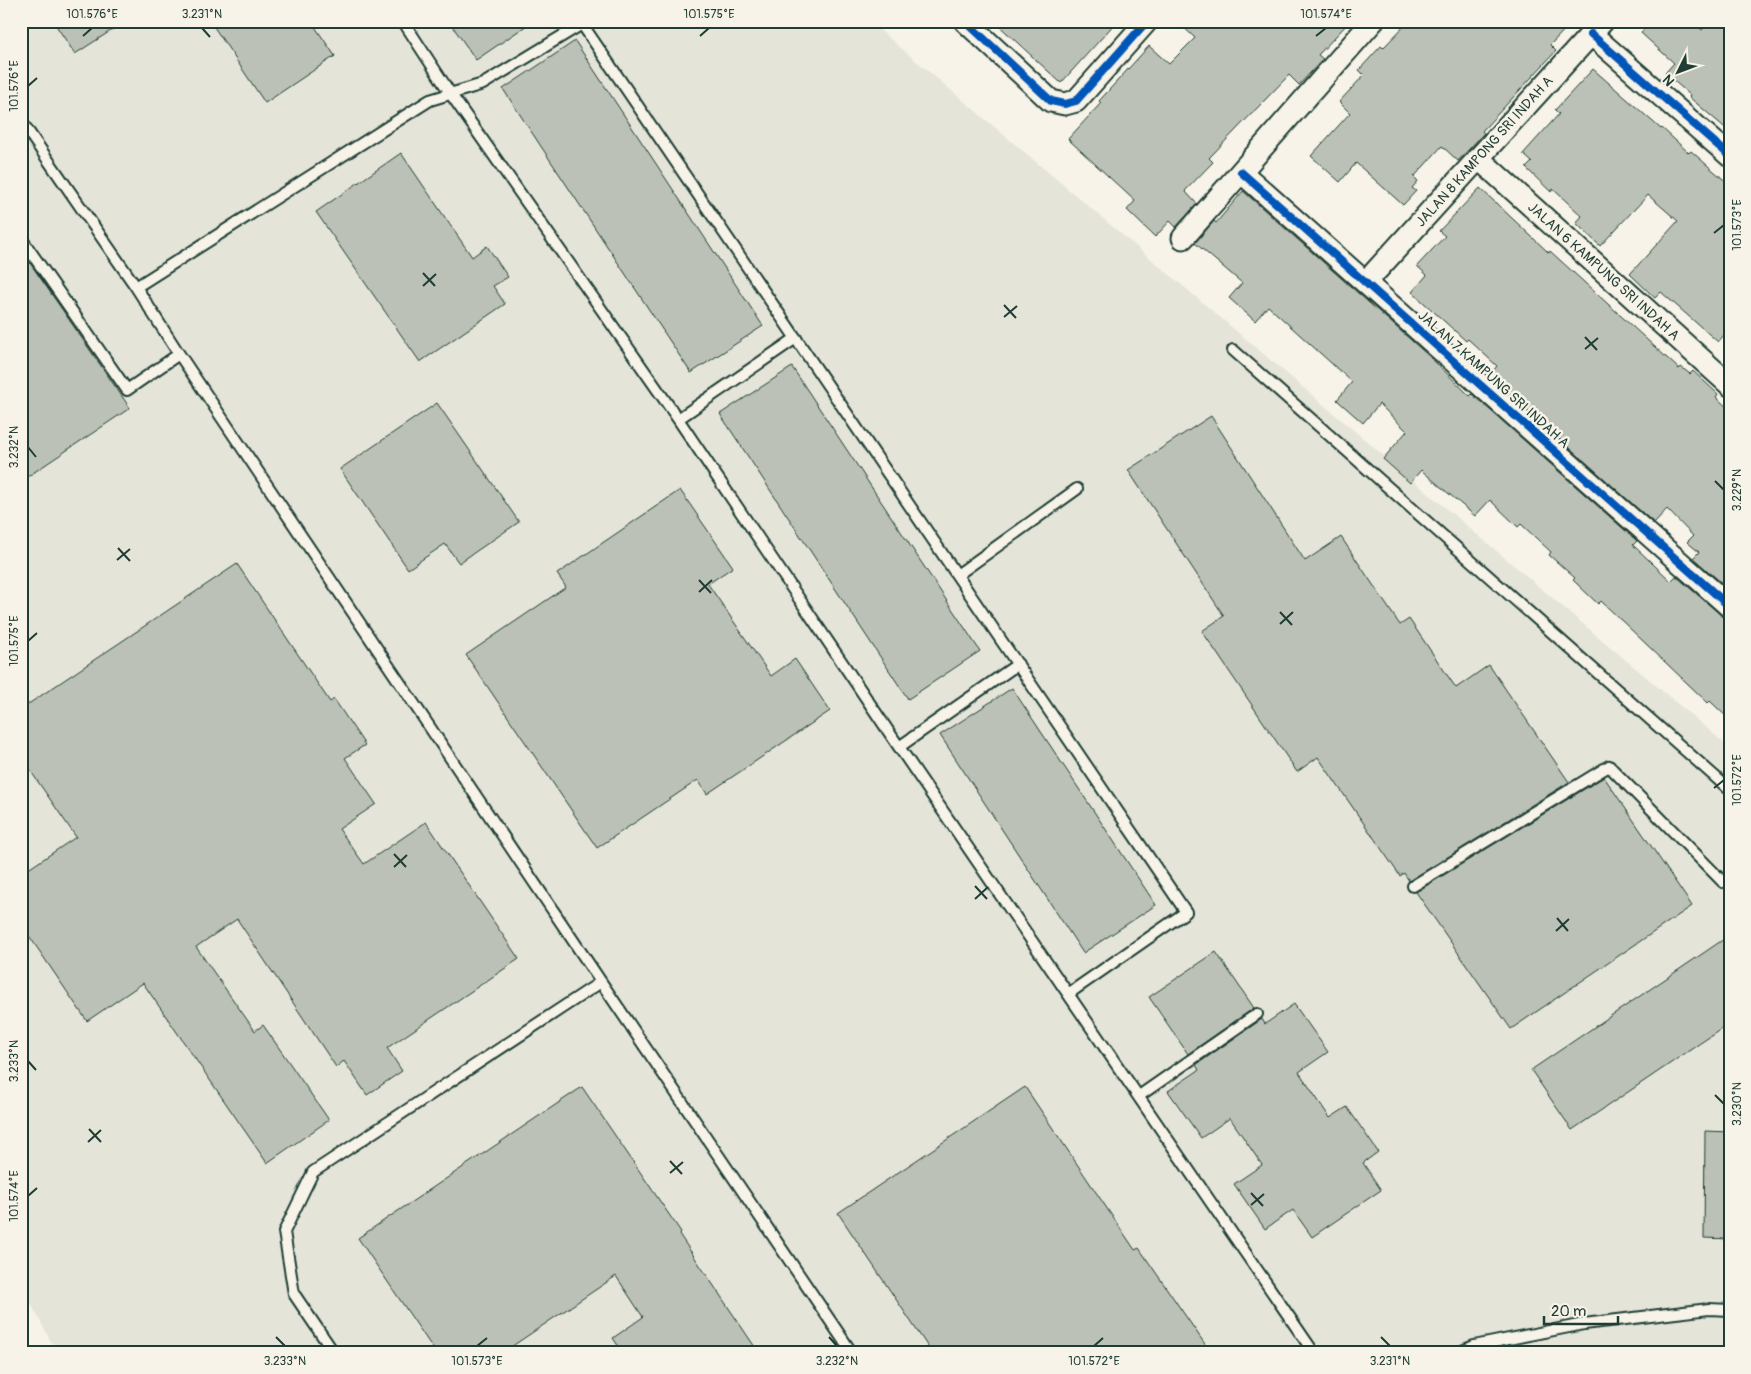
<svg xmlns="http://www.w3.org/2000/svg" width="1751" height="1374" font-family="Pangolin,sans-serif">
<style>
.built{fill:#e5e4d9}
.building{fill:#bbc1b6;stroke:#1f3d34}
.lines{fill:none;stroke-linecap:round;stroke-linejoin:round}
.service-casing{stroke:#1f3d34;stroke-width:14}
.minor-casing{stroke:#1f3d34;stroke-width:25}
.service{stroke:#f7f3e8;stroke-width:10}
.minor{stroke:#f7f3e8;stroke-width:21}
.cycleway-casing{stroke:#f7f3e8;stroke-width:11}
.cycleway{stroke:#0057b8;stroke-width:8}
.ticks{fill:none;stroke:#1f3d34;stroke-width:2}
.labels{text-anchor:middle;stroke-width:5;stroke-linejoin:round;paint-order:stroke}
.street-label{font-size:14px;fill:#1f3d34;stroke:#f7f3e8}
.neatline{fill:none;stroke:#1f3d34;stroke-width:2}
.ticks-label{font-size:12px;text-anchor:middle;fill:#1f3d34}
</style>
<rect width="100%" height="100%" fill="#f7f3e8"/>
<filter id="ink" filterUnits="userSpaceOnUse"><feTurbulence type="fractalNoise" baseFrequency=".02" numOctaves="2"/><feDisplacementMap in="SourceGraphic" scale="10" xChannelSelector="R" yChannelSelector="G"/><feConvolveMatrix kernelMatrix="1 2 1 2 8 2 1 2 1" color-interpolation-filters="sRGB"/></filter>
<g filter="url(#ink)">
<!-- built -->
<path class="built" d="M 21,21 L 869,21 L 1730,748 L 1730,1353 L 57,1353 L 21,1285 Z"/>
<!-- building -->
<path class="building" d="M 53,21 L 126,21 L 75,54 Z
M 210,21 L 311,21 L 335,56 L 265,103 Z
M 449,21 L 533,21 L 476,60 Z
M 994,21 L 1117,21 L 1061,83 Z
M 1177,21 L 1350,21 L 1318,55 L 1323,59 L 1299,85 L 1289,75 L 1209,158 L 1213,162 L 1185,191 L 1197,204 L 1176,227 L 1170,221 L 1155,237 L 1127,210 L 1135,201 L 1068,139 L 1101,103 L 1099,101 L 1149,46 L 1169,64 L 1195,38 Z
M 1409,21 L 1573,21 L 1550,45 L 1556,51 L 1482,131 L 1484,133 L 1458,161 L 1442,146 L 1414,177 L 1418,181 L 1412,188 L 1416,191 L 1403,205 L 1356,163 L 1340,182 L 1311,156 L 1350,113 L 1339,102 L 1364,75 L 1359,70 L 1381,46 L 1383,48 Z
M 1651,21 L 1692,21 L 1702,30 L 1710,21 L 1730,21 L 1730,132 L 1689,97 L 1690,95 L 1665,73 L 1674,63 L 1641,33 Z
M 575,41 L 763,326 L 691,373 L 503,89 Z
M 1593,69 L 1661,129 L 1662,128 L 1689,153 L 1691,151 L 1730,185 L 1730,328 L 1718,342 L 1661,292 L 1655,298 L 1630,274 L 1678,221 L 1648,195 L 1600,246 L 1576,223 L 1582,216 L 1553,189 L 1551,192 L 1526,168 L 1532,162 L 1523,154 L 1559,114 L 1555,110 Z
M 401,153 L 472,257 L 487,246 L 508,277 L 493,286 L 505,304 L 420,362 L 316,212 Z
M 1480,188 L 1549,253 L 1550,251 L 1679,369 L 1681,367 L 1690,374 L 1693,371 L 1718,394 L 1716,397 L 1730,410 L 1730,590 L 1693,558 L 1699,552 L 1687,542 L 1693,536 L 1667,509 L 1654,523 L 1489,376 L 1497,366 L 1468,339 L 1466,341 L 1412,292 L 1427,275 L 1417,266 L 1445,236 L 1439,231 Z
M 1243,191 L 1430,357 L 1470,396 L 1472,394 L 1637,541 L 1633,545 L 1671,581 L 1676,576 L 1722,616 L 1730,619 L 1730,720 L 1710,701 L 1708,703 L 1601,601 L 1598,604 L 1573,580 L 1575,578 L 1549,555 L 1551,552 L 1521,524 L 1518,527 L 1490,500 L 1475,516 L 1421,470 L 1410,483 L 1383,459 L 1407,431 L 1379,404 L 1363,423 L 1337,400 L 1352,382 L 1268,306 L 1255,321 L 1229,298 L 1242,283 L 1195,243 L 1214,221 L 1216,223 Z
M 21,250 L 130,408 L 21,481 Z
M 792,367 L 980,651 L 908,699 L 720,414 Z
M 437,403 L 519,522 L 459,563 L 445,544 L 408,569 L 340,469 Z
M 1211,416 L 1305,561 L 1341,537 L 1400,625 L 1409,619 L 1456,688 L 1489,665 L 1569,782 L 1409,881 L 1404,873 L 1400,876 L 1318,757 L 1297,772 L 1202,631 L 1224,616 L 1128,470 Z
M 680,490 L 733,567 L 708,584 L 771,676 L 795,659 L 830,711 L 707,794 L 698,780 L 597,848 L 466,655 L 566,587 L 557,574 Z
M 237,564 L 330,702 L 334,699 L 365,745 L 345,758 L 376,804 L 339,829 L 364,864 L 426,822 L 519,959 L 387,1048 L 402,1071 L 367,1095 L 344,1061 L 336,1067 L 237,919 L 196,947 L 255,1031 L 263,1025 L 329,1120 L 267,1163 L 143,983 L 87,1021 L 21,924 L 21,874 L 76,837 L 21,757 L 21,709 Z
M 1012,688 L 1156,905 L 1083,953 L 940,735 Z
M 1604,777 L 1692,906 L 1511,1029 L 1416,892 Z
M 1730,935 L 1730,1023 L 1572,1130 L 1531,1070 Z
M 1216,952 L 1254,1008 L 1188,1054 L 1149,997 Z
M 1294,1004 L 1328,1052 L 1299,1072 L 1330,1118 L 1347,1107 L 1378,1152 L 1363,1163 L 1381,1190 L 1312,1237 L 1293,1210 L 1265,1229 L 1234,1184 L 1262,1165 L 1230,1118 L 1201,1138 L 1168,1091 L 1199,1070 L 1196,1065 L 1262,1019 L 1265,1024 Z
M 582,1087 L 681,1232 L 679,1234 L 759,1353 L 623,1353 L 613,1338 L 643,1317 L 616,1276 L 502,1353 L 436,1353 L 358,1238 Z
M 1025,1087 L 1135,1250 L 1139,1248 L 1211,1353 L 932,1353 L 838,1213 Z
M 1705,1131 L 1730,1132 L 1730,1239 L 1704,1238 Z"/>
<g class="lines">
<!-- service casing -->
<g class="service-casing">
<path id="service" d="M 403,21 L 450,93 L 678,419 L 899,747 L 1314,1353
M 21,121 L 136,287 L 179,354 L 601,982 L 852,1353
M 21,238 L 127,390 L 179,354
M 136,287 L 430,100 L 483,84 L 582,24 L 1186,912 L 1068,994
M 1233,350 L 1730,790
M 678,419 L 796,338
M 957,575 L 1077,489
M 899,747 L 1018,664
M 1413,886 L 1609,766 L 1723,882 L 1730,876
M 1139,1096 L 1257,1014
M 334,1353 L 294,1294 L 284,1232 L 313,1172 L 601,982
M 1457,1353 L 1474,1346 L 1584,1324 L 1709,1309 L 1730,1310"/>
</g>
<!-- minor casing -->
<g class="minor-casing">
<path id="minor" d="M 965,21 L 1051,101 L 1065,104 L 1076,101 L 1147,21
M 1591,34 L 1730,156
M 1478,158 L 1730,385
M 1241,172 L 1730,607
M 1183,238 L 1373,21
M 1366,282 L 1603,21"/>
</g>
<!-- service -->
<use href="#service" class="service"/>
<!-- minor -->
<use href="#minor" class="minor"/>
<!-- cycleway casing -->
<g class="cycleway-casing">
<path id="cycleway" d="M 965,21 L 1051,101 L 1065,104 L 1076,101 L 1147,21
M 1591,34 L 1730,156
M 1241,172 L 1730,607"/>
</g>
<!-- cycleway -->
<use href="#cycleway" class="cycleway"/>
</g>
</g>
<!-- ticks -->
<path class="ticks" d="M 202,28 L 210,37M 83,36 L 92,28M 700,36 L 709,28M 1316,36 L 1326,28M 28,86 L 37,78M 1714,233 L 1724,225M 423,273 L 435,286M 423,286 L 436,274M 1004,305 L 1016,318M 1004,317 L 1017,306M 1585,337 L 1597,350M 1585,349 L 1598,338M 28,447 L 36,457M 1715,481 L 1724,490M 118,548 L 130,561M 117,560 L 130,549M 699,580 L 711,593M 699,592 L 712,580M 1280,612 L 1292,625M 1280,624 L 1293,612M 28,641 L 37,633M 1714,788 L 1724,780M 394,854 L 406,867M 394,867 L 407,855M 975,886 L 987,899M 975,899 L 988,887M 1557,918 L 1568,931M 1556,931 L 1569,919M 28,1061 L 36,1070M 1715,1095 L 1724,1104M 89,1129 L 101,1142M 88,1142 L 101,1130M 670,1161 L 682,1174M 670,1173 L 683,1162M 1251,1193 L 1263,1206M 28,1196 L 37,1188M 1251,1205 L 1264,1194M 276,1337 L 285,1346M 829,1337 L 837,1346M 1381,1337 L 1390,1346M 477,1346 L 487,1338M 1094,1346 L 1103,1338"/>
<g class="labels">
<!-- street labels -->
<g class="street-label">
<text transform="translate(1484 151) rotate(-48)" y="5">JALAN 8 KAMPONG SRI INDAH A</text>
<text transform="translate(1604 271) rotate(42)" y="5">JALAN 6 KAMPUNG SRI INDAH A</text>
<text transform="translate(1494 379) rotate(42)" y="5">JALAN 7 KAMPUNG SRI INDAH A</text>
</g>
</g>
<!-- margin -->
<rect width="1751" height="1374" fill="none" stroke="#f7f3e8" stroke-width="55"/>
<!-- north arrow -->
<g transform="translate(1678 72) rotate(228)" stroke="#f7f3e8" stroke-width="4" paint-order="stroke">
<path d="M0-4L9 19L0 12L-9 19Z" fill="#1f3d34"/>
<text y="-8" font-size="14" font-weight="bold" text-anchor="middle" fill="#1f3d34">N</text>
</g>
<!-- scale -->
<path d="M1544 1316v8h74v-8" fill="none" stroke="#1f3d34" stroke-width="2.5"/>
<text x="1551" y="1316" font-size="15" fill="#1f3d34" stroke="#f7f3e8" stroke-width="4" paint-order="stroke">20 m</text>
<rect x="28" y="28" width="1696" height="1318" class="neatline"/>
<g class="ticks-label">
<text x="92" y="18">101.576°E</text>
<text x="202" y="18">3.231°N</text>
<text x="709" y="18">101.575°E</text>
<text x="1326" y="18">101.574°E</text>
<text transform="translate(14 86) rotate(-90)" y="4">101.576°E</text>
<text transform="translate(1737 225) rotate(-90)" y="4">101.573°E</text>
<text transform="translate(14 447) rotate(-90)" y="4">3.232°N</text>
<text transform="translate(1737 490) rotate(-90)" y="4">3.229°N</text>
<text transform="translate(14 641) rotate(-90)" y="4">101.575°E</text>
<text transform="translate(1737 780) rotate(-90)" y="4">101.572°E</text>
<text transform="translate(14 1061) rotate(-90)" y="4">3.233°N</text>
<text transform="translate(1737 1104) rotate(-90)" y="4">3.230°N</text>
<text transform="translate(14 1196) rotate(-90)" y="4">101.574°E</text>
<text x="285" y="1365">3.233°N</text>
<text x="477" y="1365">101.573°E</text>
<text x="837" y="1365">3.232°N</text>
<text x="1094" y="1365">101.572°E</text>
<text x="1390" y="1365">3.231°N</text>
</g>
</svg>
